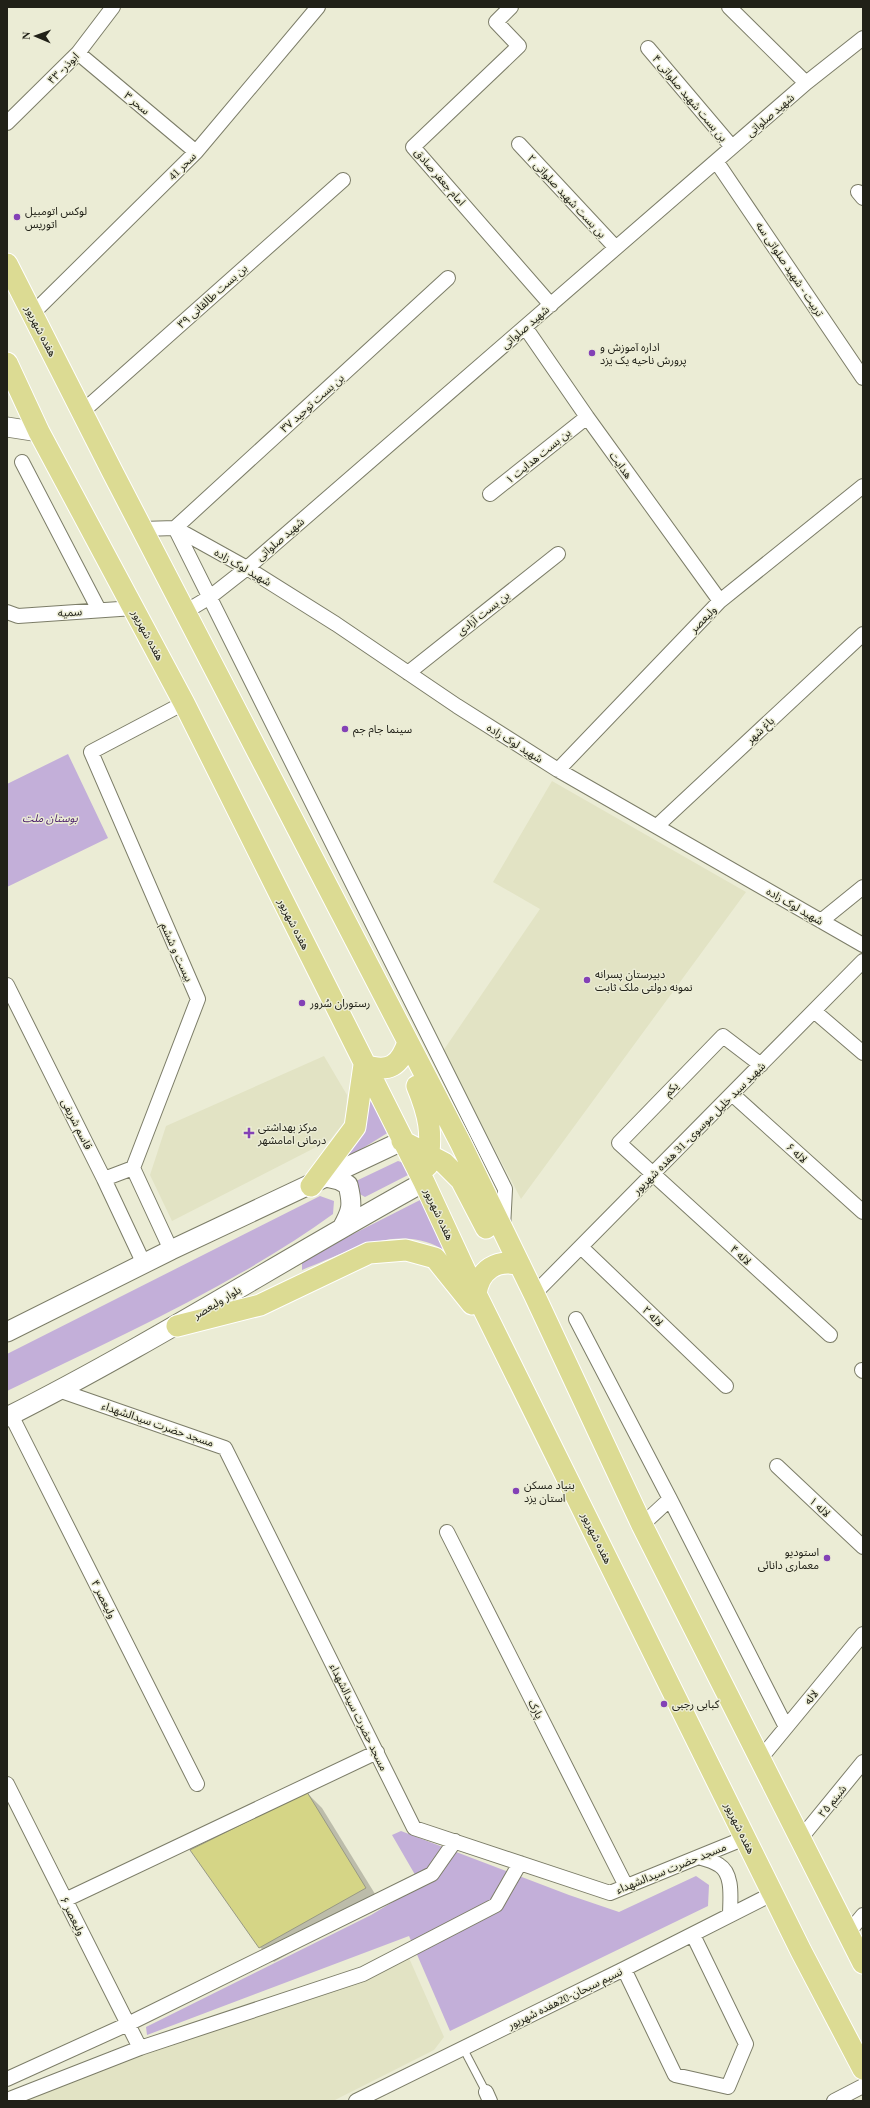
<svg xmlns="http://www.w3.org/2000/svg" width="870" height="2108" font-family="'Times New Roman','Noto Sans Arabic',serif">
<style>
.built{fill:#e2e3c4}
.green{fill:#c3afd9}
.shadow{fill:#0003}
.building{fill:#d5d586;stroke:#989983}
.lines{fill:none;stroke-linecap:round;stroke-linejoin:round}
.lane-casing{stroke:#7c7d68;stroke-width:9}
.street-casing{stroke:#7c7d68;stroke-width:16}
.secondary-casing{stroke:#7c7d68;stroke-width:21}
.primary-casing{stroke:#fff;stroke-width:23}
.lane{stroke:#fff;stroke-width:7}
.street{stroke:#fff;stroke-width:14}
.secondary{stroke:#fff;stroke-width:19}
.primary{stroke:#dcdb93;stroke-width:21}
.poi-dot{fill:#8341b6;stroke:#ebecd5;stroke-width:1.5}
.labels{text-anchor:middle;stroke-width:3;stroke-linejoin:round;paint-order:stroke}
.street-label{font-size:11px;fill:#212118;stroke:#ebecd5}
.poi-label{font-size:11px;fill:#212118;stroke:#ebecd5;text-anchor:start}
.park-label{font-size:11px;font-style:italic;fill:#491c6a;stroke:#ebecd5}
</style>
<rect width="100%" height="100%" fill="#ebecd5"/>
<!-- built -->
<path class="built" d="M 552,781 L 746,892 L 521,1199 L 443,1051 L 540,909 L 493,882 Z
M 324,1056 L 347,1095 L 346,1120 L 330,1140 L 172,1221 L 150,1175 L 166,1126 Z
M 409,1958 L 444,2037 L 434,2050 L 333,2101 L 22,2101 L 97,2070 L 374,1977 Z"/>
<!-- green -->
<path class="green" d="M 68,754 L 108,838 L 7,887 L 7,784 Z
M 365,1083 L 389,1132 L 334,1166 Z
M 398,1161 L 407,1164 L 410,1174 L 365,1197 L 356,1192 L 356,1181 Z
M 320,1196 L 334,1201 L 333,1214 C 235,1285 116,1338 7,1391 L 7,1354 Z
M 422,1199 L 462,1277 C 457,1270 446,1252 440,1248 C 395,1223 344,1254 302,1270 L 302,1263 L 304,1259 Z
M 401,1831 L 569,1895 L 619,1912 L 696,1876 L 709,1885 L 708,1906 L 450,2031 L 409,1936 L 147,2035 L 146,2027 L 371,1915 L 421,1885 L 392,1835 Z"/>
<!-- shadow -->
<path class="shadow" d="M 307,1793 L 322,1808 L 380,1902 L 274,1962 L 260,1947 Z"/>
<!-- building -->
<path class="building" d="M 307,1792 L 366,1888 L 259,1948 L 190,1850 Z"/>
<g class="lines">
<!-- lane casing -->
<g class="lane-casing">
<path id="lane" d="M 463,2048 L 486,2092"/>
</g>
<!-- street casing -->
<g class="street-casing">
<path id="street" d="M 511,7 L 496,22 L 519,46 L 413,147 L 551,305
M 729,7 L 806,83
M 648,48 L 732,147
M 78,53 L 196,152
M 7,123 L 78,53 L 113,7
M 519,144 L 616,248
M 716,161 L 863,378
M 858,192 L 863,198
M 448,278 L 175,528 L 247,568 L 336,624 L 457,706 L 558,770 L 863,945
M 32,314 L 196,152 L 318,7
M 525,327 L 587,417 L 720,601
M 82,412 L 343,180
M 22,462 L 99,610
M 490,494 L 587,417
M 142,529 L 175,528 L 505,1189 L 503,1228
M 7,612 L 18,616 L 134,608
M 185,612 L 210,597 L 247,568 L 806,83 L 863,38
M 408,673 L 558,554
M 558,770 L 720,601 L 863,486
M 657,826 L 863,634
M 821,921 L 863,887
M 7,985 L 104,1179 L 144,1264
M 814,1011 L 863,1053
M 761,1065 L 723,1036 L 619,1143 L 830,1335
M 732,1094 L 863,1212
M 104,1179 L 133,1168
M 581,1247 L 726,1386
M 171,1250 L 133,1168 L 198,999 L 91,752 L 184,703
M 534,1294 L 863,961
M 576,1319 L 670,1499 L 786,1727
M 862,1370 L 863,1371
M 61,1391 L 225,1448 L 414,1828 L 610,1893 L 745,1838
M 11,1415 L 197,1784
M 777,1466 L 863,1547
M 642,1525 L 670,1499
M 447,1532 L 626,1886
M 760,1759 L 863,1634
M 7,1784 L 140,2048
M 800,1839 L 863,1762
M 698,1857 C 705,1859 713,1861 719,1865 C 734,1874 730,1900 730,1915
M 65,1900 L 377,1752
M 848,1933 L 863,1915
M 624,1969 L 675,2075 L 728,2087 L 746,2044 L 693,1935
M 7,2079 L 128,2024 L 432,1874 L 455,1841
M 486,2092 L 490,2101
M 7,2100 L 140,2048 L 363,1974 L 496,1905 L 520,1863
M 356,2101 L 624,1969 L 772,1894
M 834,2101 L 863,2086"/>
</g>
<!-- secondary casing -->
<g class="secondary-casing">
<path id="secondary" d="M 7,427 L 39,432
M 326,1177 L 339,1180 L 348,1185 C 353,1205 352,1210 342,1228
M 7,1332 L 171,1250 L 402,1141
M 7,1417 C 150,1345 284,1259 424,1182"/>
</g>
<!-- primary casing -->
<g class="primary-casing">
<path id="primary" d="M 7,264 L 112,471 L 460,1142 L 534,1294 L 642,1525 L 863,1963
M 7,363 L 39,432 L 184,703 L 424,1182 L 476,1294 L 801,1951 L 863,2069
M 417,1086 C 429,1115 433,1134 427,1166
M 402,1141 L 444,1163 L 461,1180 L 486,1228
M 311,1186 L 355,1127 L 364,1065 C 389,1073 400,1066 408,1042
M 476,1294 C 479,1270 497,1258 520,1265
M 177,1326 L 260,1305 L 369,1253 L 406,1250 L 435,1258 L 472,1304"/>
</g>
<!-- lane -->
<use href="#lane" class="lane"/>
<!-- street -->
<use href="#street" class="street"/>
<!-- secondary -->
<use href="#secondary" class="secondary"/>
<!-- primary -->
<use href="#primary" class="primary"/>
</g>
<!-- markers -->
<g class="poi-dot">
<circle cx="17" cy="217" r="4"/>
<circle cx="592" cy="353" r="4"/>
<circle cx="345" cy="729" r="4"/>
<circle cx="587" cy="980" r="4"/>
<circle cx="302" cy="1003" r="4"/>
<path d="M247 1127h4v4h4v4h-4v4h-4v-4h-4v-4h4z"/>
<circle cx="516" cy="1491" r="4"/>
<circle cx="827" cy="1558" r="4"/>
<circle cx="664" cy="1704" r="4"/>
</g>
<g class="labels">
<!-- street labels -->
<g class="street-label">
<text transform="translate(63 68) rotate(-45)" y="4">ابوذر- ۴۳</text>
<text transform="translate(690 98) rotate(50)" y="4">بن بست شهید صلواتی ۴</text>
<text transform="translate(137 103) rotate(40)" y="4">سحر ۳</text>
<text transform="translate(770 115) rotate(-41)" y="4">شهید صلواتی</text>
<text transform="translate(182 166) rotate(-45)" y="4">سحر 41</text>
<text transform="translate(440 177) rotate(49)" y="4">امام جعفر صادق</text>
<text transform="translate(567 196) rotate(47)" y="4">بن بست شهید صلواتی ۲</text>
<text transform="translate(790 269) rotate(56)" y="4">تربیت - شهید صلواتی سه</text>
<text transform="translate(212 296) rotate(-42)" y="4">بن‌ بست طالقانی ۳۹</text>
<text transform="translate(525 327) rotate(-41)" y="4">شهید صلواتی</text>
<text transform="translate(41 331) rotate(63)" y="4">هفده شهریور</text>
<text transform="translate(312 403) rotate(-42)" y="4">بن بست توحید ۳۷</text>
<text transform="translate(538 456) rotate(-39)" y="4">بن بست هدایت ۱</text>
<text transform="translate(621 465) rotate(54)" y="4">هدایت</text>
<text transform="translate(280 539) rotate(-41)" y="4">شهید صلواتی</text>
<text transform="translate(243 567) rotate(30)" y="4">شهید لوک زاده</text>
<text transform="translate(70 612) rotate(-4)" y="4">سمیه</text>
<text transform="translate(483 613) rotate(-38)" y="4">بن بست آزادی</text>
<text transform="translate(703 619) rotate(-46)" y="4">ولیعصر</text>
<text transform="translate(148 635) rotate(62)" y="4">هفده شهریور</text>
<text transform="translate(760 730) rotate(-43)" y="4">باغ شهر</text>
<text transform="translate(515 743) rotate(32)" y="4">شهید لوک زاده</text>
<text transform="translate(795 906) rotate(30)" y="4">شهید لوک زاده</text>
<text transform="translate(294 924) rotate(63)" y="4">هفده شهریور</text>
<text transform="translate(177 952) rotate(66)" y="4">بیست و ششم</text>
<text transform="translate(671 1089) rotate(-46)" y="4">یکم</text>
<text transform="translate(77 1124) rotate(63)" y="4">قاسم شریفی</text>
<text transform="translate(699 1128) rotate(-45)" y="4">شهید سید خلیل موسوی- 31 هفده شهریور</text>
<text transform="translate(797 1153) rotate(42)" y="4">لاله ۶</text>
<text transform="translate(439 1214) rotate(65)" y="4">هفده شهریور</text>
<text transform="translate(741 1255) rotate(42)" y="4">لاله ۴</text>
<text transform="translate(217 1302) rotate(-31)" y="4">بلوار ولیعصر</text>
<text transform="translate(653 1316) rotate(44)" y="4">لاله ۲</text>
<text transform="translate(158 1424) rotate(19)" y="4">مسجد حضرت سیدالشهداء</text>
<text transform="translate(820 1507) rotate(43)" y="4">لاله ۱</text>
<text transform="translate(597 1538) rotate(64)" y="4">هفده شهریور</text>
<text transform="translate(104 1599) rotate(63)" y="4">ولیعصر ۴</text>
<text transform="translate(811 1697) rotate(-50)" y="4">لاله</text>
<text transform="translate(536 1709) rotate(63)" y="4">پارک</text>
<text transform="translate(359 1717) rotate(64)" y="4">مسجد حضرت سیدالشهداء</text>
<text transform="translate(832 1801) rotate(-51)" y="4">شبنم ۲۵</text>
<text transform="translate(740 1828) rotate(64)" y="4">هفده شهریور</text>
<text transform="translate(671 1868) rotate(-22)" y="4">مسجد حضرت سیدالشهداء</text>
<text transform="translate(73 1916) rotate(63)" y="4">ولیعصر ۶</text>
<text transform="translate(565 1998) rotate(-26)" y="4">نسیم سبحان-20هفده شهریور</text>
</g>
<!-- poi labels -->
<g class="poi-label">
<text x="25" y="215">لوکس اتومبیل<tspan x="25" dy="13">اتوریس</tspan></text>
<text x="600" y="351">اداره آموزش و<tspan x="600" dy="13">پرورش ناحیه یک یزد</tspan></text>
<text x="353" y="733">سینما جام جم</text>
<text x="595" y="978">دبیرستان پسرانه<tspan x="595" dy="13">نمونه دولتی ملک ثابت</tspan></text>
<text x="310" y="1007">رستوران سُرور</text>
<text x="258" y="1131">مرکز بهداشتی<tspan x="258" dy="13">درمانی امامشهر</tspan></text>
<text x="524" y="1489">بنیاد مسکن<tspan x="524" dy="13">استان یزد</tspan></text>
<text x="819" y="1556" text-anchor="end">استودیو<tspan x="819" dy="13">معماری دانائی</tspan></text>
<text x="672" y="1708">کبابی رجبی</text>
</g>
<!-- park labels -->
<g class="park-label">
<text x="50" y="822">بوستان ملت</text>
</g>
</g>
<!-- border -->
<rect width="870" height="2108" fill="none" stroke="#212118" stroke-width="16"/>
<!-- north arrow -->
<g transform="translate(36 36) rotate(272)" stroke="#ebecd5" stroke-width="3" paint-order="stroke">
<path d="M0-3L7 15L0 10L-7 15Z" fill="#212118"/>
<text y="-6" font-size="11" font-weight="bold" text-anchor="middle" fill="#212118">N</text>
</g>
</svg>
